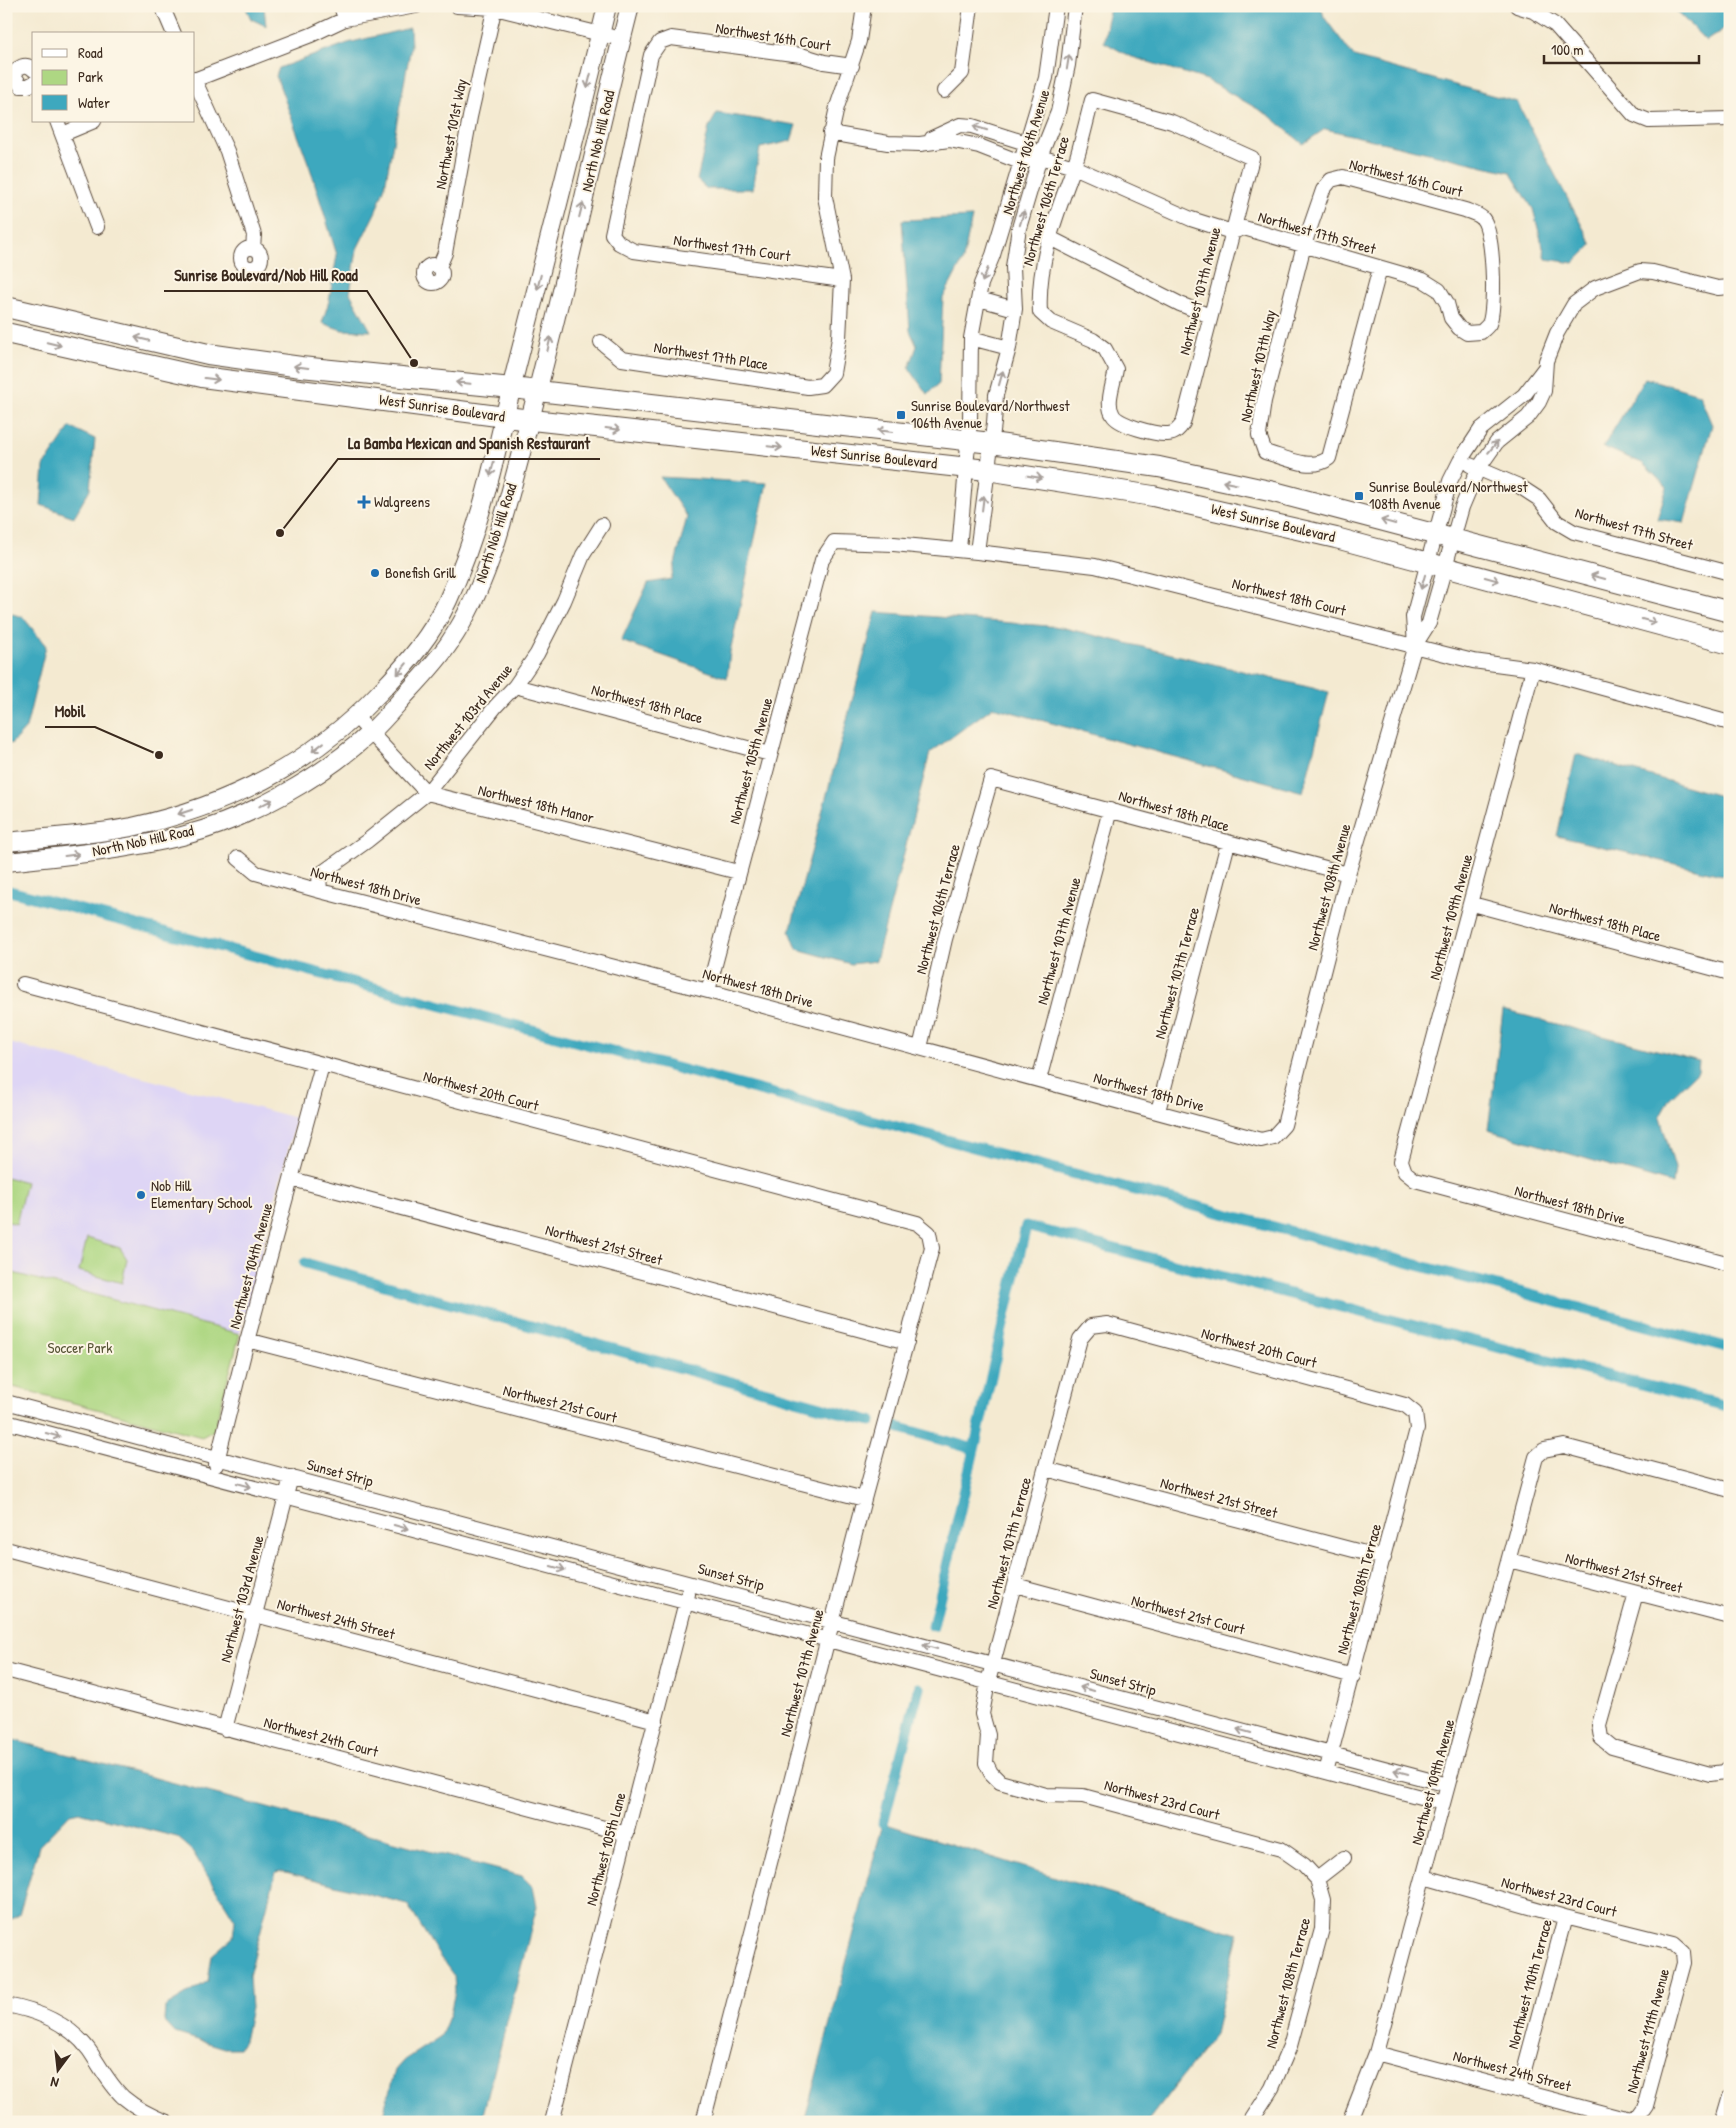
<svg xmlns="http://www.w3.org/2000/svg" width="1736" height="2128" font-family="'Patrick Hand',sans-serif">
<style>
.built{fill:#ded5f5}
.green{fill:#aed783;stroke:#748050}
.water{fill:#3ea8be;stroke:#3c696e}
.lines{fill:none;stroke-linecap:round;stroke-linejoin:round}
.canal{stroke:#3ea8be;stroke-width:11}
.minor-casing{stroke:#574739;stroke-width:16}
.major-casing{stroke:#574739;stroke-width:20}
.highway-casing{stroke:#574739;stroke-width:22}
.minor{stroke:#fff;stroke-width:14}
.major{stroke:#fff;stroke-width:18}
.highway{stroke:#fff;stroke-width:20}
.oneway{stroke:#a79f9a}
.poi-dot{fill:#1f6fb2;stroke:#fcf5e5;stroke-width:2}
.labels{text-anchor:middle;stroke-width:4;stroke-linejoin:round;paint-order:stroke}
.street-label{font-size:15px;fill:#3b2a1e;stroke:#fcf5e5}
.poi-label{font-size:15px;fill:#3b2a1e;stroke:#fcf5e5;text-anchor:start}
.park-label{font-size:15px;fill:#585537;stroke:#fcf5e5}
.leader{fill:none;stroke:#3b2a1e;stroke-width:2}
.callout-dot{fill:#3b2a1e;stroke:#fcf5e5;stroke-width:2}
.callout-label{font-size:16px;text-anchor:middle;font-weight:bold;fill:#3b2a1e;stroke:#fcf5e5;stroke-width:4;stroke-linejoin:round;paint-order:stroke}
</style>
<rect width="100%" height="100%" fill="#fcf5e5"/>
<filter id="ink" filterUnits="userSpaceOnUse"><feTurbulence type="fractalNoise" baseFrequency=".02" numOctaves="2"/><feDisplacementMap in="SourceGraphic" scale="10" xChannelSelector="R" yChannelSelector="G"/><feConvolveMatrix kernelMatrix="1 2 1 2 8 2 1 2 1" color-interpolation-filters="sRGB"/></filter>
<filter id="wash" filterUnits="userSpaceOnUse"><feTurbulence type="fractalNoise" baseFrequency=".0096" numOctaves="4" result="noise"/><feDisplacementMap in="SourceGraphic" scale="20" xChannelSelector="R" yChannelSelector="G"/><feGaussianBlur stdDeviation="1.12" result="paint"/><feColorMatrix in="noise" values="0 0 0 0 0 0 0 0 0 0 0 0 0 0 0 0 0 1.4 0 .05"/><feComposite in="paint" operator="in"/></filter>
<g filter="url(#wash)">
<rect width="100%" height="100%" fill="#f4ead1"/>
<!-- built -->
<path class="built" d="M 6,1042 L 296,1118 L 240,1334 L 6,1271 Z"/>
<!-- green -->
<path class="green" d="M 6,1177 L 26,1182 L 16,1224 L 6,1221 Z
M 87,1238 L 120,1248 L 127,1259 L 122,1283 L 79,1271 Z
M 6,1271 L 240,1334 L 214,1430 L 202,1437 L 6,1385 Z"/>
<!-- water -->
<path class="water" d="M 245,6 L 264,6 L 266,26 L 251,19 Z
M 1110,6 L 1321,6 L 1324,17 L 1354,57 L 1517,102 L 1592,245 L 1574,263 L 1546,259 L 1533,209 L 1510,172 L 1325,129 L 1303,144 L 1270,116 L 1207,80 L 1129,56 L 1104,42 Z
M 1671,6 L 1730,6 L 1730,25 L 1706,41 Z
M 410,28 L 411,46 L 385,186 L 376,211 L 357,249 L 350,293 L 371,331 L 342,330 L 322,323 L 329,301 L 337,255 L 310,168 L 276,76 L 279,68 L 348,43 Z
M 717,113 L 796,125 L 791,141 L 760,148 L 753,189 L 707,189 L 697,180 L 709,127 Z
M 972,217 L 963,260 L 943,298 L 939,384 L 927,394 L 909,368 L 917,346 L 910,331 L 902,220 Z
M 1645,378 L 1699,394 L 1712,425 L 1684,523 L 1657,519 L 1667,487 L 1642,463 L 1603,447 Z
M 70,427 L 95,439 L 90,489 L 74,517 L 41,505 L 44,466 Z
M 660,477 L 767,483 L 730,652 L 727,678 L 621,641 L 648,583 L 671,579 L 687,517 Z
M 876,612 L 1060,627 L 1329,692 L 1303,792 L 993,707 L 930,753 L 876,961 L 851,964 L 797,949 L 790,931 Z
M 9,613 L 23,617 L 46,646 L 26,728 L 11,744 L 6,742 L 6,623 Z
M 1576,754 L 1730,799 L 1730,877 L 1557,836 Z
M 1503,1010 L 1699,1061 L 1698,1071 L 1669,1099 L 1660,1117 L 1675,1168 L 1673,1184 L 1488,1130 Z
M 6,1738 L 522,1876 L 533,1887 L 537,1906 L 481,2122 L 381,2122 L 395,2070 L 404,2060 L 441,2036 L 450,2014 L 455,1991 L 454,1976 L 440,1957 L 407,1904 L 282,1871 L 276,1872 L 249,1976 L 251,2008 L 244,2041 L 239,2048 L 224,2048 L 175,2033 L 164,2021 L 165,2007 L 208,1981 L 212,1955 L 233,1937 L 235,1920 L 191,1849 L 177,1837 L 79,1812 L 70,1814 L 39,1846 L 19,1915 L 6,1922 Z
M 883,1823 L 1238,1934 L 1215,2034 L 1147,2122 L 804,2122 Z"/>
<g class="lines">
<!-- canal -->
<path class="canal" d="M 6,890 L 1730,1348
M 305,1263 L 871,1421
M 897,1427 L 974,1449
M 933,1626 L 1026,1226 L 1730,1407
M 883,1823 L 919,1688"/>
</g>
</g>
<g filter="url(#ink)">
<g class="lines">
<!-- minor casing -->
<g class="minor-casing">
<path id="minor" d="M 162,6 L 174,34
M 341,6 L 345,19
M 457,6 L 495,8 L 621,39
M 1517,6 L 1533,11 L 1555,25 L 1634,115 L 1649,121 L 1730,119
M 34,70 C 26,62 16,66 15,77 L 21,86 L 28,86 L 34,83
M 194,79 L 227,151 L 254,235 L 253,248
M 194,80 L 311,35 L 345,19 L 416,6
M 944,91 L 962,73 L 971,6
M 1092,100 L 1172,122 L 1252,158 L 1183,423 C 1179,429 1175,434 1168,434 C 1156,435 1118,425 1113,415 C 1105,403 1114,383 1116,369 L 1105,349 L 1093,340 L 1051,322 L 1040,312 C 1037,262 1057,213 1074,167 C 1081,146 1086,122 1092,100 Z
M 57,121 L 97,227
M 830,133 L 888,143 L 920,144 L 949,140 L 979,146 L 1020,162 L 1040,157 L 1074,167 L 1191,219 L 1232,232 L 1244,228 L 1423,280 L 1439,290 L 1447,303 L 1451,318 L 1459,328 L 1467,333 L 1481,332 C 1483,330 1487,327 1489,324 C 1496,309 1494,229 1482,218 C 1478,214 1470,212 1465,210 L 1343,177 L 1331,180 L 1323,190 L 1304,245 L 1264,401 L 1259,435 L 1265,452 C 1284,457 1312,472 1329,458 L 1380,268
M 63,134 L 94,121
M 932,138 L 960,125 L 972,126 L 1026,143 L 1032,149
M 1050,238 L 1180,304 L 1210,316
M241 258a10 10 0 1 1 20 0a10 10 0 1 1-20 0Z
M424 274a9 9 0 1 1 18 0a9 9 0 1 1-18 0Z
M 439,267 L 445,253 L 470,117 L 495,6
M 842,280 L 634,251 L 619,243 L 612,234 L 651,55 L 660,42 L 671,38 L 801,55 L 824,62 L 852,66
M 979,299 L 1015,309
M 971,338 L 1009,348
M 601,342 L 622,359 L 808,387 L 822,385 L 833,373 L 839,338 L 842,280 L 825,197 L 826,158 L 837,107 L 859,41 L 864,6
M 1470,465 L 1519,486 L 1539,499 L 1557,522 L 1574,532 L 1730,573
M 959,550 L 970,421 L 971,338 L 981,284 L 993,255 L 1046,78 L 1056,6
M 977,552 L 994,423 L 996,395 L 1009,348 L 1015,309 L 1013,267 L 1019,228 L 1040,157 L 1058,112 L 1068,65 L 1075,6
M 1415,645 L 1413,617 L 1450,481 L 1460,461 L 1481,429 L 1524,395 L 1544,369
M 1533,669 L 1401,1161 L 1405,1172 L 1415,1180 L 1730,1264
M 515,686 L 770,754
M 356,717 L 427,793 L 738,872
M 238,858 L 256,873 L 320,891 L 708,991 L 1261,1140 L 1273,1137 L 1284,1125 L 1348,874 L 1415,645 L 1429,623 L 1462,507 L 1478,469 L 1497,442 L 1528,417 L 1539,402 L 1544,391 L 1546,361 L 1557,333 L 1574,304 L 1595,288 L 1640,271 L 1653,272 L 1718,288 L 1730,287
M 320,891 L 319,875 L 367,841 L 427,793 L 496,706 L 515,686 L 537,654 L 564,601 L 583,555 L 602,525
M 1472,904 L 1730,973
M 23,984 L 917,1223 L 929,1233 L 932,1248 L 864,1499 L 703,2122
M 708,991 L 822,560 L 834,542 L 894,544 L 977,552 L 1095,566 L 1473,661 L 1533,669 L 1730,723
M 920,1048 L 945,939 L 991,779 L 1348,874
M 1039,1080 L 1110,810
M 1158,1111 L 1228,843
M 292,1179 L 907,1342
M 247,1340 L 864,1499
M 6,1402 L 1448,1785
M 6,1422 L 1443,1803
M 216,1465 L 247,1341 L 322,1065
M 1046,1469 L 1384,1558
M 6,1549 L 656,1721
M 1509,1560 L 1730,1617
M 1015,1585 L 1353,1676
M 1636,1593 L 1599,1725 L 1601,1738 L 1612,1747 L 1710,1774 L 1724,1772 L 1730,1767
M 6,1670 L 627,1834
M 225,1729 L 291,1477
M 1317,1879 L 1304,1865 L 1281,1849 L 1083,1796 L 1046,1795 L 1000,1782 L 991,1773 L 986,1763 L 988,1735 L 982,1714 L 988,1682 L 1080,1339 L 1091,1326 L 1107,1324 L 1405,1405 L 1415,1413 L 1417,1429 L 1326,1772
M 6,2005 C 39,2011 69,2023 89,2050 C 100,2066 109,2084 123,2097 C 136,2108 151,2116 167,2122
M 1376,2053 L 1630,2120 L 1638,2116 L 1645,2106 L 1684,1963 L 1683,1952 L 1674,1944 L 1565,1917 L 1424,1877
M 1519,2089 L 1565,1917
M 552,2122 L 688,1594
M 1250,2122 L 1272,2088 L 1290,2046 L 1322,1929 L 1323,1900 L 1317,1879 L 1344,1858
M 1349,2122 L 1376,2053 L 1536,1457 L 1544,1450 L 1564,1446 L 1730,1490"/>
</g>
<!-- major casing -->
<g class="major-casing">
<path id="major" d="M 6,842 C 48,837 91,835 132,827 C 228,806 312,764 380,692 C 407,664 432,635 448,600 C 482,527 497,446 516,369 C 547,248 578,127 607,6
M 6,862 C 65,856 125,850 182,836 C 248,819 322,778 372,731 C 385,719 396,705 408,692 C 423,676 438,660 450,642 C 491,581 506,507 525,438 C 564,295 593,150 630,6
M 1723,2122 L 1730,2098"/>
</g>
<!-- highway casing -->
<g class="highway-casing">
<path id="highway" d="M 6,307 L 208,354 L 301,367 L 512,388 L 991,443 L 1159,467 L 1274,492 L 1730,612
M 6,333 L 202,377 L 505,417 L 987,470 L 1153,496 L 1336,538 L 1730,644"/>
</g>
<!-- minor -->
<use href="#minor" class="minor"/>
<!-- major -->
<use href="#major" class="major"/>
<!-- highway -->
<use href="#highway" class="highway"/>
</g>
<!-- one-way arrows -->
<defs><path id="oneway-shaft" d="M-6 0H5M1.5-3L5.5 0L1.5 3" fill="none" stroke-width="1.6" stroke-linecap="round" stroke-linejoin="round" transform="scale(1.25)"/></defs>
<g class="oneway">
<use href="#oneway-shaft" transform="translate(1068 62) rotate(-81)"/>
<use href="#oneway-shaft" transform="translate(589 81) rotate(104)"/>
<use href="#oneway-shaft" transform="translate(980 128) rotate(-163)"/>
<use href="#oneway-shaft" transform="translate(581 210) rotate(-76)"/>
<use href="#oneway-shaft" transform="translate(1022 218) rotate(-73)"/>
<use href="#oneway-shaft" transform="translate(985 275) rotate(112)"/>
<use href="#oneway-shaft" transform="translate(539 282) rotate(104)"/>
<use href="#oneway-shaft" transform="translate(142 339) rotate(-167)"/>
<use href="#oneway-shaft" transform="translate(54 344) rotate(13)"/>
<use href="#oneway-shaft" transform="translate(549 344) rotate(-77)"/>
<use href="#oneway-shaft" transform="translate(301 367) rotate(-173)"/>
<use href="#oneway-shaft" transform="translate(1001 378) rotate(-74)"/>
<use href="#oneway-shaft" transform="translate(212 379) rotate(7)"/>
<use href="#oneway-shaft" transform="translate(463 383) rotate(-174)"/>
<use href="#oneway-shaft" transform="translate(613 429) rotate(7)"/>
<use href="#oneway-shaft" transform="translate(885 431) rotate(-173)"/>
<use href="#oneway-shaft" transform="translate(775 447) rotate(6)"/>
<use href="#oneway-shaft" transform="translate(1493 447) rotate(-50)"/>
<use href="#oneway-shaft" transform="translate(492 469) rotate(104)"/>
<use href="#oneway-shaft" transform="translate(1035 477) rotate(9)"/>
<use href="#oneway-shaft" transform="translate(1230 483) rotate(-168)"/>
<use href="#oneway-shaft" transform="translate(983 503) rotate(-83)"/>
<use href="#oneway-shaft" transform="translate(1388 522) rotate(-165)"/>
<use href="#oneway-shaft" transform="translate(1598 577) rotate(-165)"/>
<use href="#oneway-shaft" transform="translate(1492 579) rotate(15)"/>
<use href="#oneway-shaft" transform="translate(1423 582) rotate(106)"/>
<use href="#oneway-shaft" transform="translate(1649 621) rotate(15)"/>
<use href="#oneway-shaft" transform="translate(402 669) rotate(130)"/>
<use href="#oneway-shaft" transform="translate(318 747) rotate(142)"/>
<use href="#oneway-shaft" transform="translate(266 803) rotate(-27)"/>
<use href="#oneway-shaft" transform="translate(185 812) rotate(162)"/>
<use href="#oneway-shaft" transform="translate(72 855) rotate(-7)"/>
<use href="#oneway-shaft" transform="translate(53 1435) rotate(15)"/>
<use href="#oneway-shaft" transform="translate(244 1485) rotate(15)"/>
<use href="#oneway-shaft" transform="translate(401 1527) rotate(15)"/>
<use href="#oneway-shaft" transform="translate(558 1568) rotate(15)"/>
<use href="#oneway-shaft" transform="translate(930 1647) rotate(-165)"/>
<use href="#oneway-shaft" transform="translate(1087 1689) rotate(-165)"/>
<use href="#oneway-shaft" transform="translate(1244 1731) rotate(-165)"/>
<use href="#oneway-shaft" transform="translate(1401 1772) rotate(-165)"/>
</g>
</g>
<!-- markers -->
<g class="poi-dot">
<rect x="896" y="410" width="10" height="10" rx="2.5"/>
<rect x="1354" y="491" width="10" height="10" rx="2.5"/>
<path d="M361.5 494.5h5v5h5v5h-5v5h-5v-5h-5v-5h5z"/>
<circle cx="375" cy="573" r="5"/>
<circle cx="141" cy="1195" r="5"/>
</g>
<g class="labels">
<!-- street labels -->
<g class="street-label">
<text transform="translate(773 37) rotate(9)" y="5">Northwest 16th Court</text>
<text transform="translate(451 134) rotate(-79)" y="5">Northwest 101st Way</text>
<text transform="translate(598 141) rotate(-77)" y="5">North Nob Hill Road</text>
<text transform="translate(1026 152) rotate(-73)" y="5">Northwest 106th Avenue</text>
<text transform="translate(1406 178) rotate(14)" y="5">Northwest 16th Court</text>
<text transform="translate(1046 201) rotate(-74)" y="5">Northwest 106th Terrace</text>
<text transform="translate(1317 233) rotate(16)" y="5">Northwest 17th Street</text>
<text transform="translate(732 248) rotate(8)" y="5">Northwest 17th Court</text>
<text transform="translate(1200 291) rotate(-76)" y="5">Northwest 107th Avenue</text>
<text transform="translate(711 356) rotate(9)" y="5">Northwest 17th Place</text>
<text transform="translate(1258 366) rotate(-77)" y="5">Northwest 107th Way</text>
<text transform="translate(442 408) rotate(8)" y="5">West Sunrise Boulevard</text>
<text transform="translate(874 457) rotate(6)" y="5">West Sunrise Boulevard</text>
<text transform="translate(1273 523) rotate(13)" y="5">West Sunrise Boulevard</text>
<text transform="translate(1634 529) rotate(16)" y="5">Northwest 17th Street</text>
<text transform="translate(496 533) rotate(-72)" y="5">North Nob Hill Road</text>
<text transform="translate(1289 597) rotate(14)" y="5">Northwest 18th Court</text>
<text transform="translate(647 704) rotate(15)" y="5">Northwest 18th Place</text>
<text transform="translate(468 717) rotate(-51)" y="5">Northwest 103rd Avenue</text>
<text transform="translate(751 761) rotate(-75)" y="5">Northwest 105th Avenue</text>
<text transform="translate(536 804) rotate(14)" y="5">Northwest 18th Manor</text>
<text transform="translate(1174 811) rotate(16)" y="5">Northwest 18th Place</text>
<text transform="translate(143 841) rotate(-12)" y="5">North Nob Hill Road</text>
<text transform="translate(366 886) rotate(15)" y="5">Northwest 18th Drive</text>
<text transform="translate(1329 887) rotate(-75)" y="5">Northwest 108th Avenue</text>
<text transform="translate(938 909) rotate(-75)" y="5">Northwest 106th Terrace</text>
<text transform="translate(1451 917) rotate(-75)" y="5">Northwest 109th Avenue</text>
<text transform="translate(1605 922) rotate(15)" y="5">Northwest 18th Place</text>
<text transform="translate(1059 941) rotate(-75)" y="5">Northwest 107th Avenue</text>
<text transform="translate(1177 973) rotate(-75)" y="5">Northwest 107th Terrace</text>
<text transform="translate(758 988) rotate(15)" y="5">Northwest 18th Drive</text>
<text transform="translate(481 1091) rotate(15)" y="5">Northwest 20th Court</text>
<text transform="translate(1149 1092) rotate(15)" y="5">Northwest 18th Drive</text>
<text transform="translate(1570 1205) rotate(15)" y="5">Northwest 18th Drive</text>
<text transform="translate(604 1245) rotate(15)" y="5">Northwest 21st Street</text>
<text transform="translate(251 1266) rotate(-75)" y="5">Northwest 104th Avenue</text>
<text transform="translate(1259 1348) rotate(15)" y="5">Northwest 20th Court</text>
<text transform="translate(560 1404) rotate(14)" y="5">Northwest 21st Court</text>
<text transform="translate(340 1473) rotate(15)" y="5">Sunset Strip</text>
<text transform="translate(1219 1498) rotate(15)" y="5">Northwest 21st Street</text>
<text transform="translate(1009 1543) rotate(-75)" y="5">Northwest 107th Terrace</text>
<text transform="translate(1624 1573) rotate(15)" y="5">Northwest 21st Street</text>
<text transform="translate(731 1577) rotate(15)" y="5">Sunset Strip</text>
<text transform="translate(1359 1589) rotate(-75)" y="5">Northwest 108th Terrace</text>
<text transform="translate(242 1599) rotate(-75)" y="5">Northwest 103rd Avenue</text>
<text transform="translate(1188 1615) rotate(15)" y="5">Northwest 21st Court</text>
<text transform="translate(336 1619) rotate(15)" y="5">Northwest 24th Street</text>
<text transform="translate(802 1673) rotate(-75)" y="5">Northwest 107th Avenue</text>
<text transform="translate(1123 1682) rotate(15)" y="5">Sunset Strip</text>
<text transform="translate(321 1737) rotate(15)" y="5">Northwest 24th Court</text>
<text transform="translate(1433 1782) rotate(-75)" y="5">Northwest 109th Avenue</text>
<text transform="translate(1162 1800) rotate(15)" y="5">Northwest 23rd Court</text>
<text transform="translate(606 1849) rotate(-75)" y="5">Northwest 105th Lane</text>
<text transform="translate(1559 1897) rotate(15)" y="5">Northwest 23rd Court</text>
<text transform="translate(1288 1983) rotate(-75)" y="5">Northwest 108th Terrace</text>
<text transform="translate(1530 1984) rotate(-75)" y="5">Northwest 110th Terrace</text>
<text transform="translate(1648 2031) rotate(-75)" y="5">Northwest 111th Avenue</text>
<text transform="translate(1512 2071) rotate(15)" y="5">Northwest 24th Street</text>
</g>
<!-- poi labels -->
<g class="poi-label">
<text x="911" y="411">Sunrise Boulevard/Northwest<tspan x="911" dy="17">106th Avenue</tspan></text>
<text x="1369" y="492">Sunrise Boulevard/Northwest<tspan x="1369" dy="17">108th Avenue</tspan></text>
<text x="374" y="507">Walgreens</text>
<text x="385" y="578">Bonefish Grill</text>
<text x="151" y="1191">Nob Hill<tspan x="151" dy="17">Elementary School</tspan></text>
</g>
<!-- park labels -->
<g class="park-label">
<text x="80" y="1353">Soccer Park</text>
</g>
</g>
<!-- callouts -->
<path class="leader" d="M414 363L367 291H164M280 533L338 459H600M159 755L95 727H45"/>
<g class="callout-dot">
<circle cx="414" cy="363" r="5"/>
<circle cx="280" cy="533" r="5"/>
<circle cx="159" cy="755" r="5"/>
</g>
<g class="callout-label">
<text x="266" y="281">Sunrise Boulevard/Nob Hill Road</text>
<text x="469" y="449">La Bamba Mexican and Spanish Restaurant</text>
<text x="70" y="717">Mobil</text>
</g>
<!-- margin -->
<rect width="1736" height="2128" fill="none" stroke="#fcf5e5" stroke-width="25"/>
<!-- legend -->
<rect x="32" y="32" width="162" height="90" fill="#fcf5e5" stroke="#afa495"/>
<rect x="42" y="49" width="25" height="8" fill="#ffffff" stroke="#afa495"/>
<text x="78" y="58" font-size="15" fill="#3b2a1e">Road</text>
<rect x="42" y="70" width="25" height="15" fill="#aed783" stroke="#afa495"/>
<text x="78" y="82" font-size="15" fill="#3b2a1e">Park</text>
<rect x="42" y="95" width="25" height="15" fill="#3ea8be" stroke="#afa495"/>
<text x="78" y="108" font-size="15" fill="#3b2a1e">Water</text>
<!-- north arrow -->
<g transform="translate(58 2070) rotate(195)" stroke="#fcf5e5" stroke-width="4" paint-order="stroke">
<path d="M0-4L9 19L0 12L-9 19Z" fill="#3b2a1e"/>
<text y="-8" font-size="14" font-weight="bold" text-anchor="middle" fill="#3b2a1e">N</text>
</g>
<!-- scale -->
<path d="M1544 55v8h155v-8" fill="none" stroke="#3b2a1e" stroke-width="2.5"/>
<text x="1551" y="55" font-size="15" fill="#3b2a1e" stroke="#fcf5e5" stroke-width="4" paint-order="stroke">100 m</text>
</svg>
